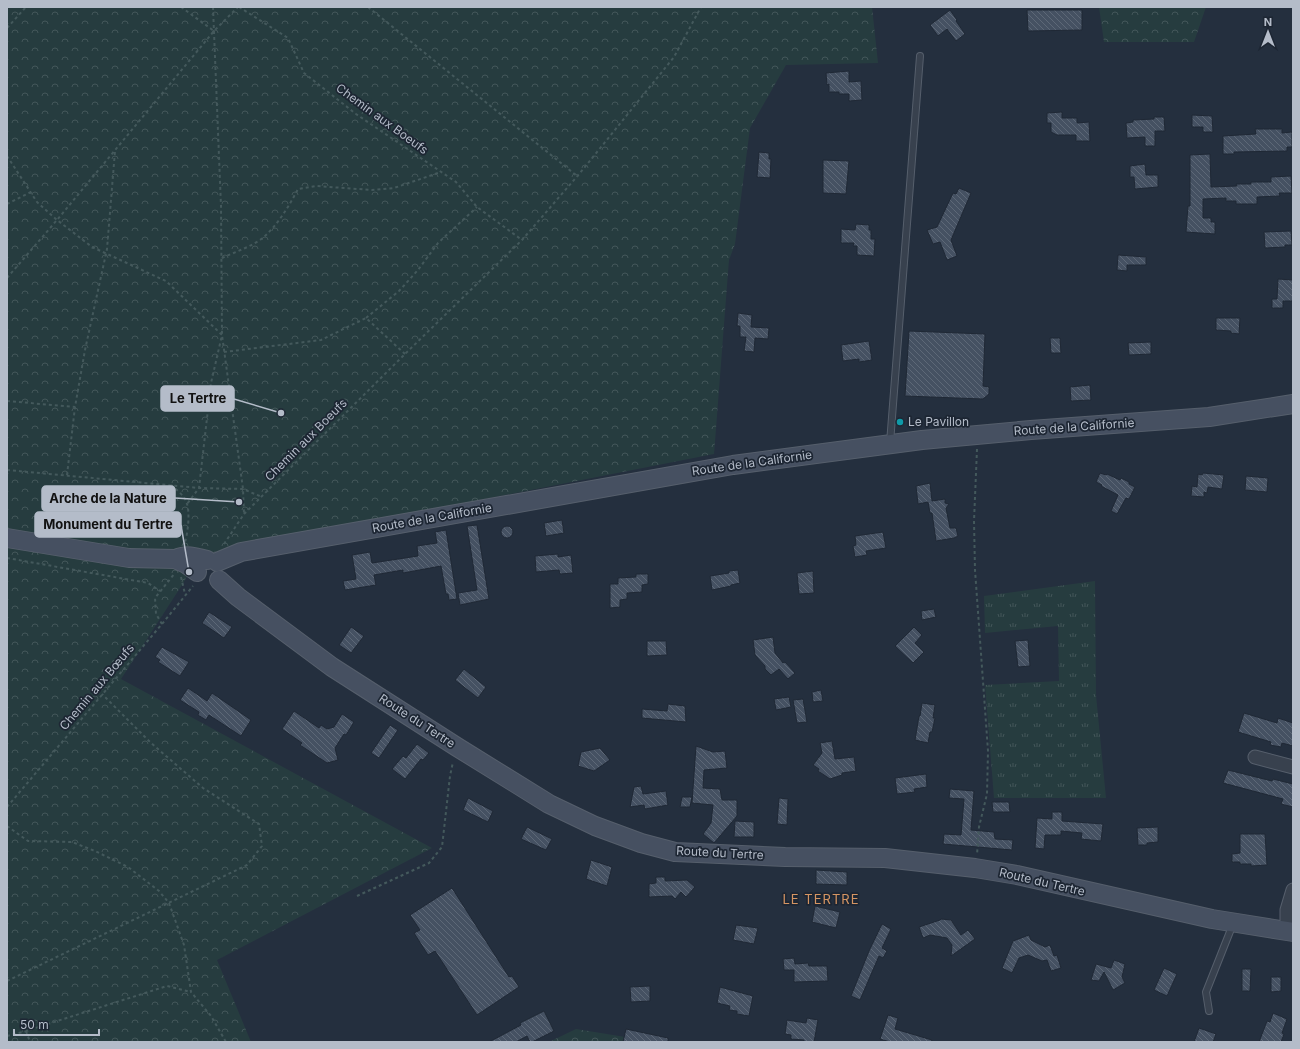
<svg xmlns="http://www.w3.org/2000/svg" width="1300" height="1049" font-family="Inter,sans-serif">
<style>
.grass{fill:url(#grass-tufts)}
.forest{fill:url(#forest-crowns)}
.building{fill:url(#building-back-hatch);stroke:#1f2835}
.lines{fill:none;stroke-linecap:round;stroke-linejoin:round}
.lane-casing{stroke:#565f6c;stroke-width:8}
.street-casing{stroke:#565f6c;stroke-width:15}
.secondary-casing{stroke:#565f6c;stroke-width:20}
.path{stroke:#44595c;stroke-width:2;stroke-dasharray:3 3;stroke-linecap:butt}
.lane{stroke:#38414e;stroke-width:6}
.street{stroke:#38414e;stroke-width:13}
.secondary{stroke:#465061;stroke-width:18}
.culture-dot{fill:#0f9aa8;stroke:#1d2633;stroke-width:1.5}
.labels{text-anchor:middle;stroke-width:3.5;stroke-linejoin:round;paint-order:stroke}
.street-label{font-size:12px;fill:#b4bcc9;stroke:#1d2633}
.poi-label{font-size:12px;fill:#b4bcc9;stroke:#1d2633;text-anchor:start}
.neighbourhood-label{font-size:13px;letter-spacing:1px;fill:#d59563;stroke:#1d2633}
.leader{fill:none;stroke:#b4bcc9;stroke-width:1.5}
.callout-dot{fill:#b4bcc9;stroke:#1d2633;stroke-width:1.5}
.callout{fill:#b4bcc9;stroke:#b4bcc9;stroke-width:1.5}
.callout-label{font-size:13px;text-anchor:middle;font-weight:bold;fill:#111}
</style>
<defs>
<pattern id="grass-tufts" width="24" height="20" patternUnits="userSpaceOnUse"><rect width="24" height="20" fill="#263c3f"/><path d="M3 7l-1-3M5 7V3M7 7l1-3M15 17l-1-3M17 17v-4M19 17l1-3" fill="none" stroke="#435659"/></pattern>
<pattern id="forest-crowns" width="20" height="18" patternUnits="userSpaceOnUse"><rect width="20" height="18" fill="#263c3f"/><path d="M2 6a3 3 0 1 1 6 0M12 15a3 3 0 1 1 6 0" fill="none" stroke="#435659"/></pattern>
<pattern id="building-back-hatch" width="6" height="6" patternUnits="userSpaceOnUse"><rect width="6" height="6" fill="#455162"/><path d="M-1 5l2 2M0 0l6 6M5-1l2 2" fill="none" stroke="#5d6877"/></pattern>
</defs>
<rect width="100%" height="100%" fill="#242f3e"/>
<!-- grass -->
<path class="grass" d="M 1095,581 L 1096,695 L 1106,798 L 994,798 L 985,685 L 1059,681 L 1058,626 L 985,633 L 984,596 Z"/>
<!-- forest -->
<path class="forest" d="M 7,7 L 872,7 L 878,63 L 786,65 L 750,128 L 735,244 L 729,260 L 714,454 L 200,555 L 182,585 L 121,679 L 432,848 L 217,960 L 251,1042 L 7,1042 Z
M 1099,7 L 1206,7 L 1194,42 L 1104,42 Z
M 576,1029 L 656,1042 L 549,1042 Z"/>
<!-- building -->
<path class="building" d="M 950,10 L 957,20 L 956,21 L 965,34 L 956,41 L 947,29 L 938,36 L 930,25 Z
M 1027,10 L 1082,10 L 1082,30 L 1028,31 Z
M 849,71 L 849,82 L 861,81 L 862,100 L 849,101 L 849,94 L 839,94 L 839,92 L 829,92 L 829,84 L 827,85 L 826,73 Z
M 1062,112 L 1062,118 L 1077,118 L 1077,123 L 1089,122 L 1090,141 L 1076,141 L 1076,135 L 1057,135 L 1051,132 L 1051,123 L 1047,123 L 1047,113 Z
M 1192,115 L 1212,116 L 1213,132 L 1203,132 L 1203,127 L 1192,127 Z
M 1154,117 L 1164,117 L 1165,131 L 1155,131 L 1155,146 L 1145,146 L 1145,137 L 1127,138 L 1126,123 L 1133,122 L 1133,120 L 1154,119 Z
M 1255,129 L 1282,129 L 1282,133 L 1292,132 L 1292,147 L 1287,147 L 1287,151 L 1234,152 L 1234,154 L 1223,154 L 1223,136 L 1256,134 Z
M 759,152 L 769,153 L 769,159 L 771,159 L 770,178 L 757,177 Z
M 1210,154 L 1211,187 L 1237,186 L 1236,184 L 1251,184 L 1251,182 L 1271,182 L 1271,177 L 1291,176 L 1292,193 L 1279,193 L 1280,196 L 1257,197 L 1257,204 L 1236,204 L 1236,201 L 1226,201 L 1226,198 L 1203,199 L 1203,218 L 1211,218 L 1211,222 L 1215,222 L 1215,234 L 1186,232 L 1188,206 L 1190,206 L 1190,155 Z
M 823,160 L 849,161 L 846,194 L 823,193 Z
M 1145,164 L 1146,175 L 1158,175 L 1158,187 L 1135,189 L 1134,177 L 1130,177 L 1130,166 Z
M 959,188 L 971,193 L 951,240 L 957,256 L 947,260 L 940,242 L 933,244 L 927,230 L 937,227 L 953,193 L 956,194 Z
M 856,224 L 869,225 L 869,230 L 871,230 L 871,239 L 875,239 L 874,256 L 857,255 L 857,246 L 853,246 L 854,243 L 841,243 L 841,229 L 855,230 Z
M 1291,231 L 1292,245 L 1285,245 L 1285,247 L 1265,248 L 1264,232 Z
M 1118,255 L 1146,257 L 1146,265 L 1127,265 L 1127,271 L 1117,270 Z
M 1278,279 L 1293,280 L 1293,301 L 1283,301 L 1283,308 L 1272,308 L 1272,299 L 1277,299 Z
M 738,313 L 752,315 L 751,327 L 769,328 L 768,339 L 755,338 L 754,352 L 744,351 L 746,337 L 740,337 L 740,326 L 737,326 Z
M 1216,318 L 1240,318 L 1239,334 L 1231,333 L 1231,331 L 1216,330 Z
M 909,331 L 985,334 L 983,386 L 989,387 L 989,394 L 983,399 L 905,396 Z
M 1050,338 L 1060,338 L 1061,353 L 1051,353 Z
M 869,341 L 872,360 L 859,362 L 859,359 L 843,361 L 841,345 Z
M 1151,342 L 1151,354 L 1129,355 L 1128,343 Z
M 1090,385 L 1091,400 L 1071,401 L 1070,387 Z
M 1100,473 L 1106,475 L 1107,474 L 1120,480 L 1121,478 L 1129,482 L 1129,484 L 1135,487 L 1129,499 L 1126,498 L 1117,514 L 1111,511 L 1118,495 L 1101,486 L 1102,485 L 1096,482 Z
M 1203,473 L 1224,475 L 1222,489 L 1208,487 L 1207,493 L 1204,492 L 1204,497 L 1191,496 L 1192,486 L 1197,487 L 1198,474 L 1202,475 Z
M 1246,476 L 1268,478 L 1267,492 L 1245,490 Z
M 930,483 L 932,501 L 945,499 L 945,503 L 949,504 L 946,508 L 950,528 L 956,528 L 958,536 L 954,538 L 936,541 L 932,513 L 930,513 L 928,502 L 918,504 L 916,486 Z
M 562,520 L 564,533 L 546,536 L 544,523 Z
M 477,525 L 489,599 L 460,605 L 458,593 L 477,590 L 467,526 Z
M501 532a6 6 0 1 1 12 0a6 6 0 1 1-12 0Z
M 446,530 L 457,599 L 449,600 L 448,594 L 446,594 L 441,566 L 403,573 L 403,570 L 374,575 L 376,585 L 345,590 L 343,581 L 356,579 L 352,555 L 370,552 L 372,563 L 418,556 L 417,546 L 437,543 L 435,532 Z
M 883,532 L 886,548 L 866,551 L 867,555 L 855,557 L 853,546 L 856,545 L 855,536 Z
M 558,554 L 558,557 L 571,555 L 573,573 L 560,574 L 559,570 L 536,572 L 535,556 Z
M 738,570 L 740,583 L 731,585 L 731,586 L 712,590 L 710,576 L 729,573 L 729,571 Z
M 813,571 L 814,593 L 799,594 L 797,573 Z
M 636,574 L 648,574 L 648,584 L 642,585 L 642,592 L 627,593 L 627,599 L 620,600 L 620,607 L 610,608 L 610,584 L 618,584 L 618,578 L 636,577 Z
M 934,609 L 936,617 L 922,620 L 921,611 Z
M 209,612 L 232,627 L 224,638 L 202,623 Z
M 351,627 L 364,636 L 351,653 L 339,645 Z
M 914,627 L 922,635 L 915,643 L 924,652 L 913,663 L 895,646 Z
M 773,637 L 775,653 L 783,663 L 785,662 L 795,673 L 788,679 L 779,669 L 771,675 L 765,669 L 765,666 L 755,655 L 753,640 Z
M 1028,640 L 1030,666 L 1018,667 L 1015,641 Z
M 647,641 L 666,641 L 667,655 L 647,656 Z
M 162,647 L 189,662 L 180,676 L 158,662 L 160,660 L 155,657 Z
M 464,669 L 486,687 L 478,698 L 455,680 Z
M 188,688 L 207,701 L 212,693 L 251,720 L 241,736 L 209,715 L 206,720 L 198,715 L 199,712 L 180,700 Z
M 821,690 L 823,701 L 813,702 L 812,692 Z
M 789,697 L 791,707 L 776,710 L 774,699 Z
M 803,699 L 807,722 L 797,723 L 793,700 Z
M 922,703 L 935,705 L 933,718 L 935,718 L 932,732 L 930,732 L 928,743 L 915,740 L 919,716 L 920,716 Z
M 668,704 L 685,706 L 686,722 L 642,718 L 642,709 L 667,711 Z
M 294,711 L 319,728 L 321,725 L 327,729 L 334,727 L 342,714 L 354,722 L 346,735 L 344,734 L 335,748 L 338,760 L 327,763 L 300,745 L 302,743 L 282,729 Z
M 1244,713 L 1277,723 L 1278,718 L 1293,723 L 1293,746 L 1282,743 L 1281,747 L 1270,745 L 1271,742 L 1238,732 Z
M 390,725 L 398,730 L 379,758 L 371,753 Z
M 832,741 L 835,759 L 854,757 L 856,771 L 842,773 L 842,775 L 830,779 L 818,771 L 819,769 L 813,765 L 822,753 L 820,743 Z
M 417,744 L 429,753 L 423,760 L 421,759 L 405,779 L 392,769 L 403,756 L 406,758 Z
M 696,746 L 713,752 L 725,751 L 727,768 L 704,770 L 703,788 L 720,789 L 722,800 L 737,800 L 737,816 L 714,843 L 703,834 L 711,823 L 713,805 L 692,803 Z
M 600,748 L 610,760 L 594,771 L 578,766 L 581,752 Z
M 1228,770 L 1272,781 L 1273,779 L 1293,784 L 1293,807 L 1281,804 L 1283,799 L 1223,783 Z
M 926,774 L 927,787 L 914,789 L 915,792 L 897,794 L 895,778 Z
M 641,786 L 643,794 L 666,791 L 668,805 L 645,809 L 644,805 L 630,807 L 634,787 Z
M 950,789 L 974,791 L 971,830 L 994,832 L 995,839 L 1013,840 L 1012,850 L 943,844 L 944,834 L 961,835 L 964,799 L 949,798 Z
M 682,797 L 692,797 L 690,807 L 680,807 Z
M 468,798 L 493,811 L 488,822 L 463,810 Z
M 779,798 L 788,799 L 787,825 L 777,824 Z
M 992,802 L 1009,802 L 1010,812 L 993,812 Z
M 1052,812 L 1062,812 L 1062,821 L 1103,824 L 1101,841 L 1081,839 L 1082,833 L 1061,831 L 1061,835 L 1045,835 L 1044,849 L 1035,848 L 1037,818 L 1052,819 Z
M 735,821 L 754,822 L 754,837 L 734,837 Z
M 527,827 L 552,839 L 546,850 L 521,839 Z
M 1158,827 L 1158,842 L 1147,843 L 1147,845 L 1138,845 L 1137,828 Z
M 1240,834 L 1265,834 L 1267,865 L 1251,866 L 1251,864 L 1240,864 L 1240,862 L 1232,862 L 1232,854 L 1240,853 Z
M 591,860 L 612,867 L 607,886 L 586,879 Z
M 816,870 L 847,872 L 847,885 L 816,884 Z
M 656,877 L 665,877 L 665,881 L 687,880 L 695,887 L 686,897 L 681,892 L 675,899 L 672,896 L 649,897 L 649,884 L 656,883 Z
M 452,888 L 509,977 L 512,976 L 519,987 L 477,1015 L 435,951 L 428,955 L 414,933 L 420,930 L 410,915 Z
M 815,906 L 840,912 L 836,928 L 812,922 Z
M 941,919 L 951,920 L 961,935 L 968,930 L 975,939 L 951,956 L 952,945 L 947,938 L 930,935 L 923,938 L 919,927 L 940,920 Z
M 882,924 L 891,929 L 882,948 L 887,951 L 883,958 L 879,956 L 860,1000 L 851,996 L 869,951 Z
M 736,925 L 758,928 L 754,944 L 733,940 Z
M 1029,935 L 1031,940 L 1045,947 L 1050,945 L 1054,956 L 1057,955 L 1061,968 L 1051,971 L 1047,960 L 1042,961 L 1028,955 L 1019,958 L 1012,973 L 1002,968 L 1013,941 Z
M 794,958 L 795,964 L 808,963 L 809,966 L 827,966 L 828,981 L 794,982 L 794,970 L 784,970 L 783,959 Z
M 1114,960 L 1125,964 L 1122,977 L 1125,983 L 1113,990 L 1104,972 L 1099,981 L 1091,980 L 1096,964 L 1111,968 Z
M 1164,968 L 1177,974 L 1167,996 L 1154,990 Z
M 1242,969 L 1251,969 L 1250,991 L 1242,991 Z
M 1271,977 L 1281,977 L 1281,991 L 1271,992 Z
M 650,986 L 650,1001 L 631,1002 L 630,987 Z
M 720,987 L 753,996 L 749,1016 L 737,1014 L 737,1011 L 729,1010 L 730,1006 L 717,1003 Z
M 544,1011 L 554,1031 L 532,1042 L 530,1042 L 527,1036 L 516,1042 L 489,1042 L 521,1025 L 520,1023 Z
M 1273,1013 L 1287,1019 L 1282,1033 L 1284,1034 L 1281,1042 L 1259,1042 L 1267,1021 L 1270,1022 Z
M 888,1015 L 898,1018 L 895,1029 L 932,1040 L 931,1042 L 890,1042 L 880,1039 Z
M 807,1018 L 818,1020 L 814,1042 L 804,1042 L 804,1040 L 791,1039 L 791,1035 L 785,1034 L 787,1020 L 806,1023 Z
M 1199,1028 L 1216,1034 L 1213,1042 L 1194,1042 Z
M 626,1029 L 668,1038 L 668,1042 L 623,1042 Z"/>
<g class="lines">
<!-- lane casing -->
<g class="lane-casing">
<path id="lane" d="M 890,443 L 920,56
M 1209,1011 L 1206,992 L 1233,924"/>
</g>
<!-- street casing -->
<g class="street-casing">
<path id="street" d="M 1255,757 L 1293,767
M 1287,932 L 1287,910 L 1293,890"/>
</g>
<!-- secondary casing -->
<g class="secondary-casing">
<path id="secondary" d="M 7,538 L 129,558 L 175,559 L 186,564 L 197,572
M 176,559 C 186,554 196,557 207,560
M 217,562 L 241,552 L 733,465 L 922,440 L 1031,430 L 1209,417 L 1293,404
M 219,580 L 238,597 L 332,667 L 457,747 L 549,804 L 595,826 L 641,843 L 675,852 L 785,857 L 885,858 L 975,868 L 1017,875 L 1212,919 L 1293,932"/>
</g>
<!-- path -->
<path class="path" d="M 181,7 L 214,31
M 213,7 L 221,206 L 222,335 L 243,489 L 244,514
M 239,7 L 288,38 L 304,73 L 356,114 L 456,182 L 477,207 L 522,240
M 368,7 L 577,176
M 7,28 L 26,7
M 7,156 L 37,202 L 57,220 L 92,247 L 166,281 L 222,335 L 211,383 L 199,488 L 187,504
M 7,204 L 31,192
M 222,258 C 235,252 253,246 264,237 C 279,223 289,206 298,189 L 316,186 L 372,190 L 394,188 L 441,172
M 7,278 L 57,220 L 214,31 L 238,7
M 366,318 L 399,291 L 418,270 L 438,243 L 477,207
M 224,352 L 321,340 L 366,318 L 405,354
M 7,401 L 75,407
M 977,449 L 974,521 L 975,570 L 988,751 L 987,794 L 979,827 L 977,855
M 7,470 L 199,488 L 243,489 L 262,497
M 67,475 L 75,407 L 85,350 L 107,249 L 115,151
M 171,485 C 177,490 185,496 187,504 C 190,513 188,532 185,542
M 224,544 L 244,514 L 405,354 L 522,240 L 580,173 L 674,57 L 701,7
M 7,558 L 148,583 L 160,591
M 181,577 L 185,594
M 162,624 L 156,614 L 155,598 L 175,573
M 7,807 L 162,624 L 193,586
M 7,826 L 28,841 L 72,842 L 95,851 L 128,867 L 159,891 L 169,903 L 184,945 L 191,992 L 211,1016 L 226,1042
M 357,896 L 429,863 L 442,847 L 450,776 L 453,762
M 7,981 L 247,865 L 262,846 L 259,824 L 203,788 L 151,743 L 102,694
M 26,1031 L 30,1042
M 7,1036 L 26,1031 L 167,986 L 191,992"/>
<!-- lane -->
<use href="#lane" class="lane"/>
<!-- street -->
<use href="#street" class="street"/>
<!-- secondary -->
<use href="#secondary" class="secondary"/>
</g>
<!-- markers -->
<circle class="culture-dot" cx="900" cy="422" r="4"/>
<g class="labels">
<!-- street labels -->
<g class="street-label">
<text transform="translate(382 119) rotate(36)" y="4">Chemin aux Boeufs</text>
<text transform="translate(1074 427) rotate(-4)" y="4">Route de la Californie</text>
<text transform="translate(306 440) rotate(-45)" y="4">Chemin aux Boeufs</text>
<text transform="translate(752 463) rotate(-8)" y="4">Route de la Californie</text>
<text transform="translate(432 518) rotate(-10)" y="4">Route de la Californie</text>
<text transform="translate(97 687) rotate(-50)" y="4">Chemin aux Bœufs</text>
<text transform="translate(417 721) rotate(33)" y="4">Route du Tertre</text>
<text transform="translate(720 853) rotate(3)" y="4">Route du Tertre</text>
<text transform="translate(1042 882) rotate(13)" y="4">Route du Tertre</text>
</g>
<!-- poi labels -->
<g class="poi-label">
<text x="908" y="426">Le Pavillon</text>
</g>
<!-- neighbourhood labels -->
<g class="neighbourhood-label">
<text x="821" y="904">LE TERTRE</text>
</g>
</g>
<!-- callouts -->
<path class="leader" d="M281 413L234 399M239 502L175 498M189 572L181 525"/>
<g class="callout-dot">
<circle cx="281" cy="413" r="4"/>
<circle cx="239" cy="502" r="4"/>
<circle cx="189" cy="572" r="4"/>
</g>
<g class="callout">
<rect x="161" y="386" width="73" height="25" rx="4"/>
<rect x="42" y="486" width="133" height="25" rx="4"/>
<rect x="35" y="512" width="146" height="25" rx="4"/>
</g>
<g class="callout-label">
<text x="198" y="403">Le Tertre</text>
<text x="108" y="503">Arche de la Nature</text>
<text x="108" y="529">Monument du Tertre</text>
</g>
<!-- border -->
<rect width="1300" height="1049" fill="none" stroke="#b4bcc9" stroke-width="16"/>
<!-- north arrow -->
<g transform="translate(1268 32)" stroke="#1d2633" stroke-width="3" paint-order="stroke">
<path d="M0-3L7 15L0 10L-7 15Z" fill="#b4bcc9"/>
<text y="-6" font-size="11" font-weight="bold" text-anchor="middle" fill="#b4bcc9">N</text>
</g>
<!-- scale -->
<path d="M14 1029v6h85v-6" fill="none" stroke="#b4bcc9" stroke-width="2"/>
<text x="20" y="1029" font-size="12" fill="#b4bcc9" stroke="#1d2633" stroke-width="3" paint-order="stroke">50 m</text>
</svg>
